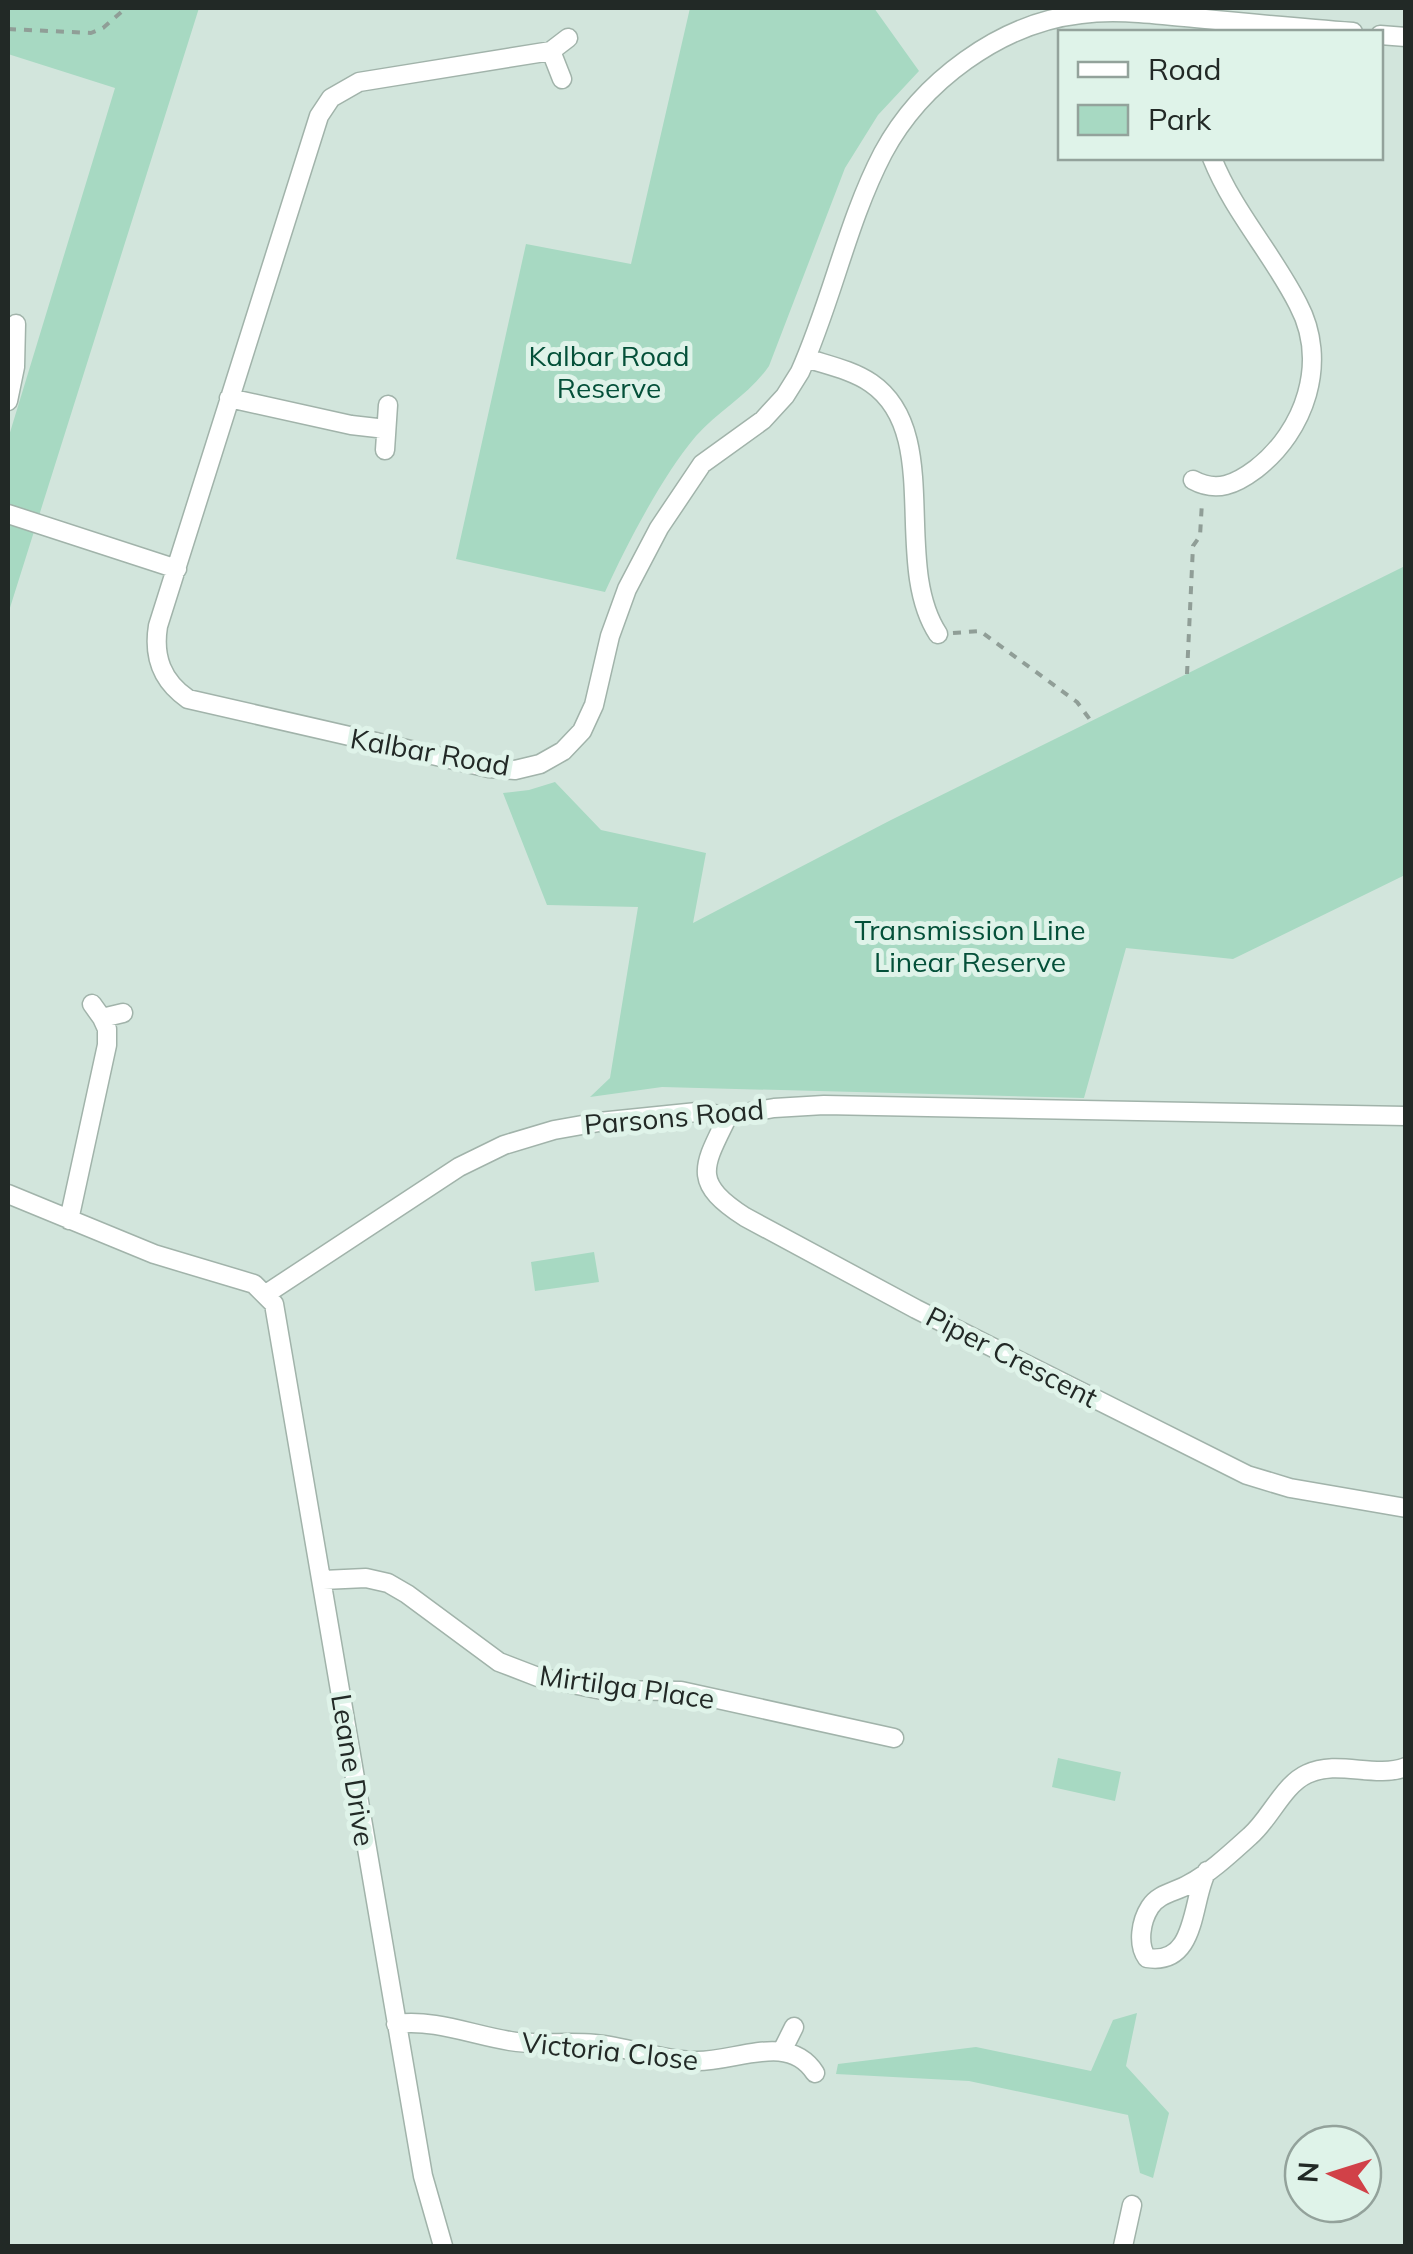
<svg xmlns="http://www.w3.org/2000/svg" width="1413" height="2254" font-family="Mulish,sans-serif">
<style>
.green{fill:#a7d9c2}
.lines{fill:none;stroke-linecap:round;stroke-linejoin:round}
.minor-casing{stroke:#a1b3aa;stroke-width:21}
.path{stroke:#909e97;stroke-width:4;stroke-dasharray:8 8;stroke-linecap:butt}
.minor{stroke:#fff;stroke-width:18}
.labels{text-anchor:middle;stroke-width:10;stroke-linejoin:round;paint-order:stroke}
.park-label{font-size:28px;fill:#045039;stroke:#dff3e9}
.street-label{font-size:28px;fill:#222926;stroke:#dff3e9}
</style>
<rect width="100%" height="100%" fill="#d2e5dc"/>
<!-- green -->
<path class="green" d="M 8,8 L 199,8 L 8,614 L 8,439 L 115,88 L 8,54 Z
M 690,8 L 874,8 L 919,71 L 878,115 L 845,168 L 769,366 C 749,395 719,410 696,436 C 662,476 627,544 605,592 L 456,559 L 526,244 L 631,264 Z
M 1405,566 L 1405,875 L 1233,959 L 1126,948 L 1084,1098 L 662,1087 L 590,1097 L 610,1078 L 638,907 L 547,905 L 503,793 L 529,790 L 555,782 L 601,830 L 706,853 L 693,923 L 891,820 Z
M 594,1252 L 599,1282 L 535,1291 L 531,1262 Z
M 1058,1758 L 1121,1772 L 1115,1801 L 1052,1787 Z
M 1137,2013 L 1126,2066 L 1169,2113 L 1153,2178 L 1140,2173 L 1128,2115 L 969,2081 L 836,2074 L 838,2064 L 976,2047 L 1091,2071 L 1113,2020 Z"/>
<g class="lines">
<!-- minor casing -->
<g class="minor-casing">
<path id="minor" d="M 1380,35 L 1406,37
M 551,51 L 359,82 L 331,98 L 319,116 L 158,626 C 153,657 162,681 188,699 L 489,768 L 515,770 L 540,764 L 563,751 L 582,731 L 594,705 L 610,636 L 627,589 L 659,528 L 702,464 L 763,420 L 785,396 L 800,372 C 832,301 847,222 883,153 C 921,82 1000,23 1081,14 C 1119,9 1157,15 1195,18 C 1247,23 1300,28 1353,32
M 562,79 L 551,51 L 568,38
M 806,358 C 827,365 852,370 871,383 C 944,433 891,562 938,634
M 229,398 L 351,425 L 386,429
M 8,401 L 15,367 L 16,324
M 385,450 L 388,405
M 1193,480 C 1217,493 1236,484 1256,469 C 1305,431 1329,362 1298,304 C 1272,253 1233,211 1212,158
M 8,514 L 177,569
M 92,1004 L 102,1018 L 123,1013
M 728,1116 C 703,1167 691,1182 745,1217 L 916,1309 L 1247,1475 L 1290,1488 L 1406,1508
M 8,1194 L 154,1254 L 254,1284 L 274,1304 L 423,2176 L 443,2246
M 69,1220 L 107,1045 L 107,1029 L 102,1018
M 266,1294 L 459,1167 L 504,1145 L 554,1130 L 599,1122 L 697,1112 L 728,1116 L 774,1108 L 824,1105 L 1406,1116
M 323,1580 L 366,1578 L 388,1583 L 407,1594 L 499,1662 L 538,1677 L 602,1690 L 681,1691 L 894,1738
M 1207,1871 C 1191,1899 1198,1966 1147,1958 C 1137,1944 1141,1921 1150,1907 C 1159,1893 1176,1892 1189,1884 C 1211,1872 1231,1853 1250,1836 C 1270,1819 1283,1785 1307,1774 C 1338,1759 1374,1779 1406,1767
M 396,2024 C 435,2019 472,2035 510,2041 C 538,2046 566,2041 595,2044 C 628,2047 660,2060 694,2061 C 734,2063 788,2031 815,2073
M 782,2051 L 794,2027
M 1123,2246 L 1132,2205"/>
</g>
<!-- path -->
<path class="path" d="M 8,29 L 91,33 L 103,28 L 126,8
M 953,633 L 980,631 L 1077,702 L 1091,721
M 1187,674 L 1193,546 L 1200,536 L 1202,502"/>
<!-- minor -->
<use href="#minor" class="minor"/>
</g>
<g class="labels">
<!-- park labels -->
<g class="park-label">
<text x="609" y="366">Kalbar Road<tspan x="609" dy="32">Reserve</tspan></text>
<text x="970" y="940">Transmission Line<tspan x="970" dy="32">Linear Reserve</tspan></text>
</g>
<!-- street labels -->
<g class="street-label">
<text transform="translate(430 752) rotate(10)" y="10">Kalbar Road</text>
<text transform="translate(674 1117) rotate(-5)" y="10">Parsons Road</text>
<text transform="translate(1012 1357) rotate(27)" y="10">Piper Crescent</text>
<text transform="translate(627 1687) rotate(8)" y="10">Mirtilga Place</text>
<text transform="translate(353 1770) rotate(81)" y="10">Leane Drive</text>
<text transform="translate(610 2051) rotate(6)" y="10">Victoria Close</text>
</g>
</g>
<!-- border -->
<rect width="1413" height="2254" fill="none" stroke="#222926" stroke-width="20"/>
<!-- legend -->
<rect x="1058" y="30" width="325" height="130" fill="#dff3e9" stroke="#93a29b" stroke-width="2.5"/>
<rect x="1078" y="62" width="50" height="15" fill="#ffffff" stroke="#93a29b" stroke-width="2.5"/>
<text x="1148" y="80" font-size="30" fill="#222926">Road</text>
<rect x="1078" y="105" width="50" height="30" fill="#a7d9c2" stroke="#93a29b" stroke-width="2.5"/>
<text x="1148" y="130" font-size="30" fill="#222926">Park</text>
<!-- north arrow -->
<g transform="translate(1333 2174) rotate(274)"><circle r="48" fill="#dff3e9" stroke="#93a29b" stroke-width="2.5"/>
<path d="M0-8L18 38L0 25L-18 38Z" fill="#d14148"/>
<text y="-15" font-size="28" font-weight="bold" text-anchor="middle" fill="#222926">N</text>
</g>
</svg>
